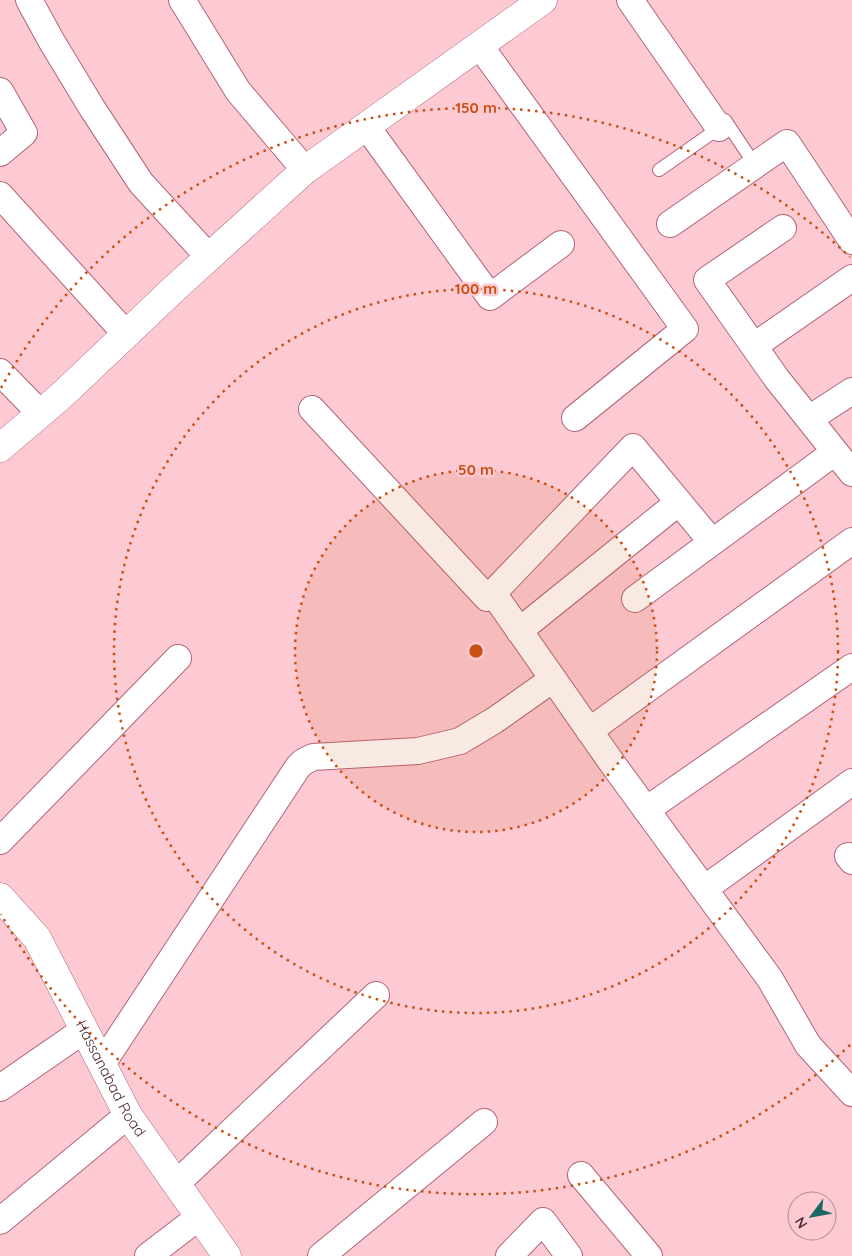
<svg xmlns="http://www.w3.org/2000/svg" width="852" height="1256" font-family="Quicksand,sans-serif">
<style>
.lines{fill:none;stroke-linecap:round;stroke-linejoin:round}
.service-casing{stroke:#b16577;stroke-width:14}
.minor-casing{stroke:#b16577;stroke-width:28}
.tertiary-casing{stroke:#b16577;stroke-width:29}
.service{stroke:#fff;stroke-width:12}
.minor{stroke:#fff;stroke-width:26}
.tertiary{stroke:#fff;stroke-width:28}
.ring{fill:none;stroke:#c95014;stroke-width:2.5;stroke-dasharray:2.5 5}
.labels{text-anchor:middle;stroke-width:5;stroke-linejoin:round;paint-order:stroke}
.street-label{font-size:15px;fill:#4d2d34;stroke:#fdcad3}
.centre{fill:#c95014;stroke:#fdcad3;stroke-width:2.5}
.ring-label{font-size:15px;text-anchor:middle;font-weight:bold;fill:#c95014;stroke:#fdcad3;stroke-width:5;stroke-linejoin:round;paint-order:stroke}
</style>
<rect width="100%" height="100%" fill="#fdcad3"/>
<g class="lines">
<!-- service casing -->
<g class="service-casing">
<path id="service" d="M 659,170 L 719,128 L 725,120 L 755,165"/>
</g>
<!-- minor casing -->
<g class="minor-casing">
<path id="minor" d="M 29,0 L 52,42 L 92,108 L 141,183 L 209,257
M 182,0 L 238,91 L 305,170
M 630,0 L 719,128
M 480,46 L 685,329 L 575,418
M 0,91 L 24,133 L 0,153
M 367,127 L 490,297 L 561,244
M 0,195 L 126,334
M 670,224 L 787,143 L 852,241
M 783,228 L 707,280 L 777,379 L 852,473
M 754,346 L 852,278
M 0,372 L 40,413
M 312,409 L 487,598 L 493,593 L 612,763 L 770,979 L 808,1045 L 852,1093
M 809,419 L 852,391
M 493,593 L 633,447 L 712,542
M 635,599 L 835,452
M 519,631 L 679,502
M 589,731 L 852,541
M 646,810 L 852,667
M 0,841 L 178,658
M 848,856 L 852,861
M 704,889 L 852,782
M 102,1064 L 298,767 L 303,762 L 313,757 L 418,751 L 460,741 L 495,720 L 553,679
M 0,1088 L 84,1030
M 581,1175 L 649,1256
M 176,1184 L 376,995
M 0,1221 L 128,1115
M 148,1256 L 199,1217
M 321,1256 L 484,1122
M 509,1256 L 543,1221 L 569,1256"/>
</g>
<!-- tertiary casing -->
<g class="tertiary-casing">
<g id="tertiary">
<path d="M 0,448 L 61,396 L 176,287 L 305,170 L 543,0"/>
<path id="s1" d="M 0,897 L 37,938 L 128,1115 L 227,1256"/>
</g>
</g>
<!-- service -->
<use href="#service" class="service"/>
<!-- minor -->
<use href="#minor" class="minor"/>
<!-- tertiary -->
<use href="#tertiary" class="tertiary"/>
</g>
<!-- distance rings -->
<circle cx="476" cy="651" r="181" fill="#c95014" fill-opacity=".12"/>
<g class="ring">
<circle cx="476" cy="651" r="181"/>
<circle cx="476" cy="651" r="362"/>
<path d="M850 1045A543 543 0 0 1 1 914M1 388A543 543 0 0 1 850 257"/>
</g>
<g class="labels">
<!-- street labels -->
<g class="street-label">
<text dy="5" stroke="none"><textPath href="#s1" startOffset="214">Hassanabad Road</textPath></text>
</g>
</g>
<circle cx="476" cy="651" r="8" class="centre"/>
<g class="ring-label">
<text x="476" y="113">150 m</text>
<text x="476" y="294">100 m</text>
<text x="476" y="475">50 m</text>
</g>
<!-- north arrow -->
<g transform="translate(812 1216) rotate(238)"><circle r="24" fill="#fdcad3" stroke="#b78b93"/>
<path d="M0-4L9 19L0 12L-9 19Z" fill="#1c6760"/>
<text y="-8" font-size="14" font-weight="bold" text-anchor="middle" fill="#4d2d34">N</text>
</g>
</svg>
